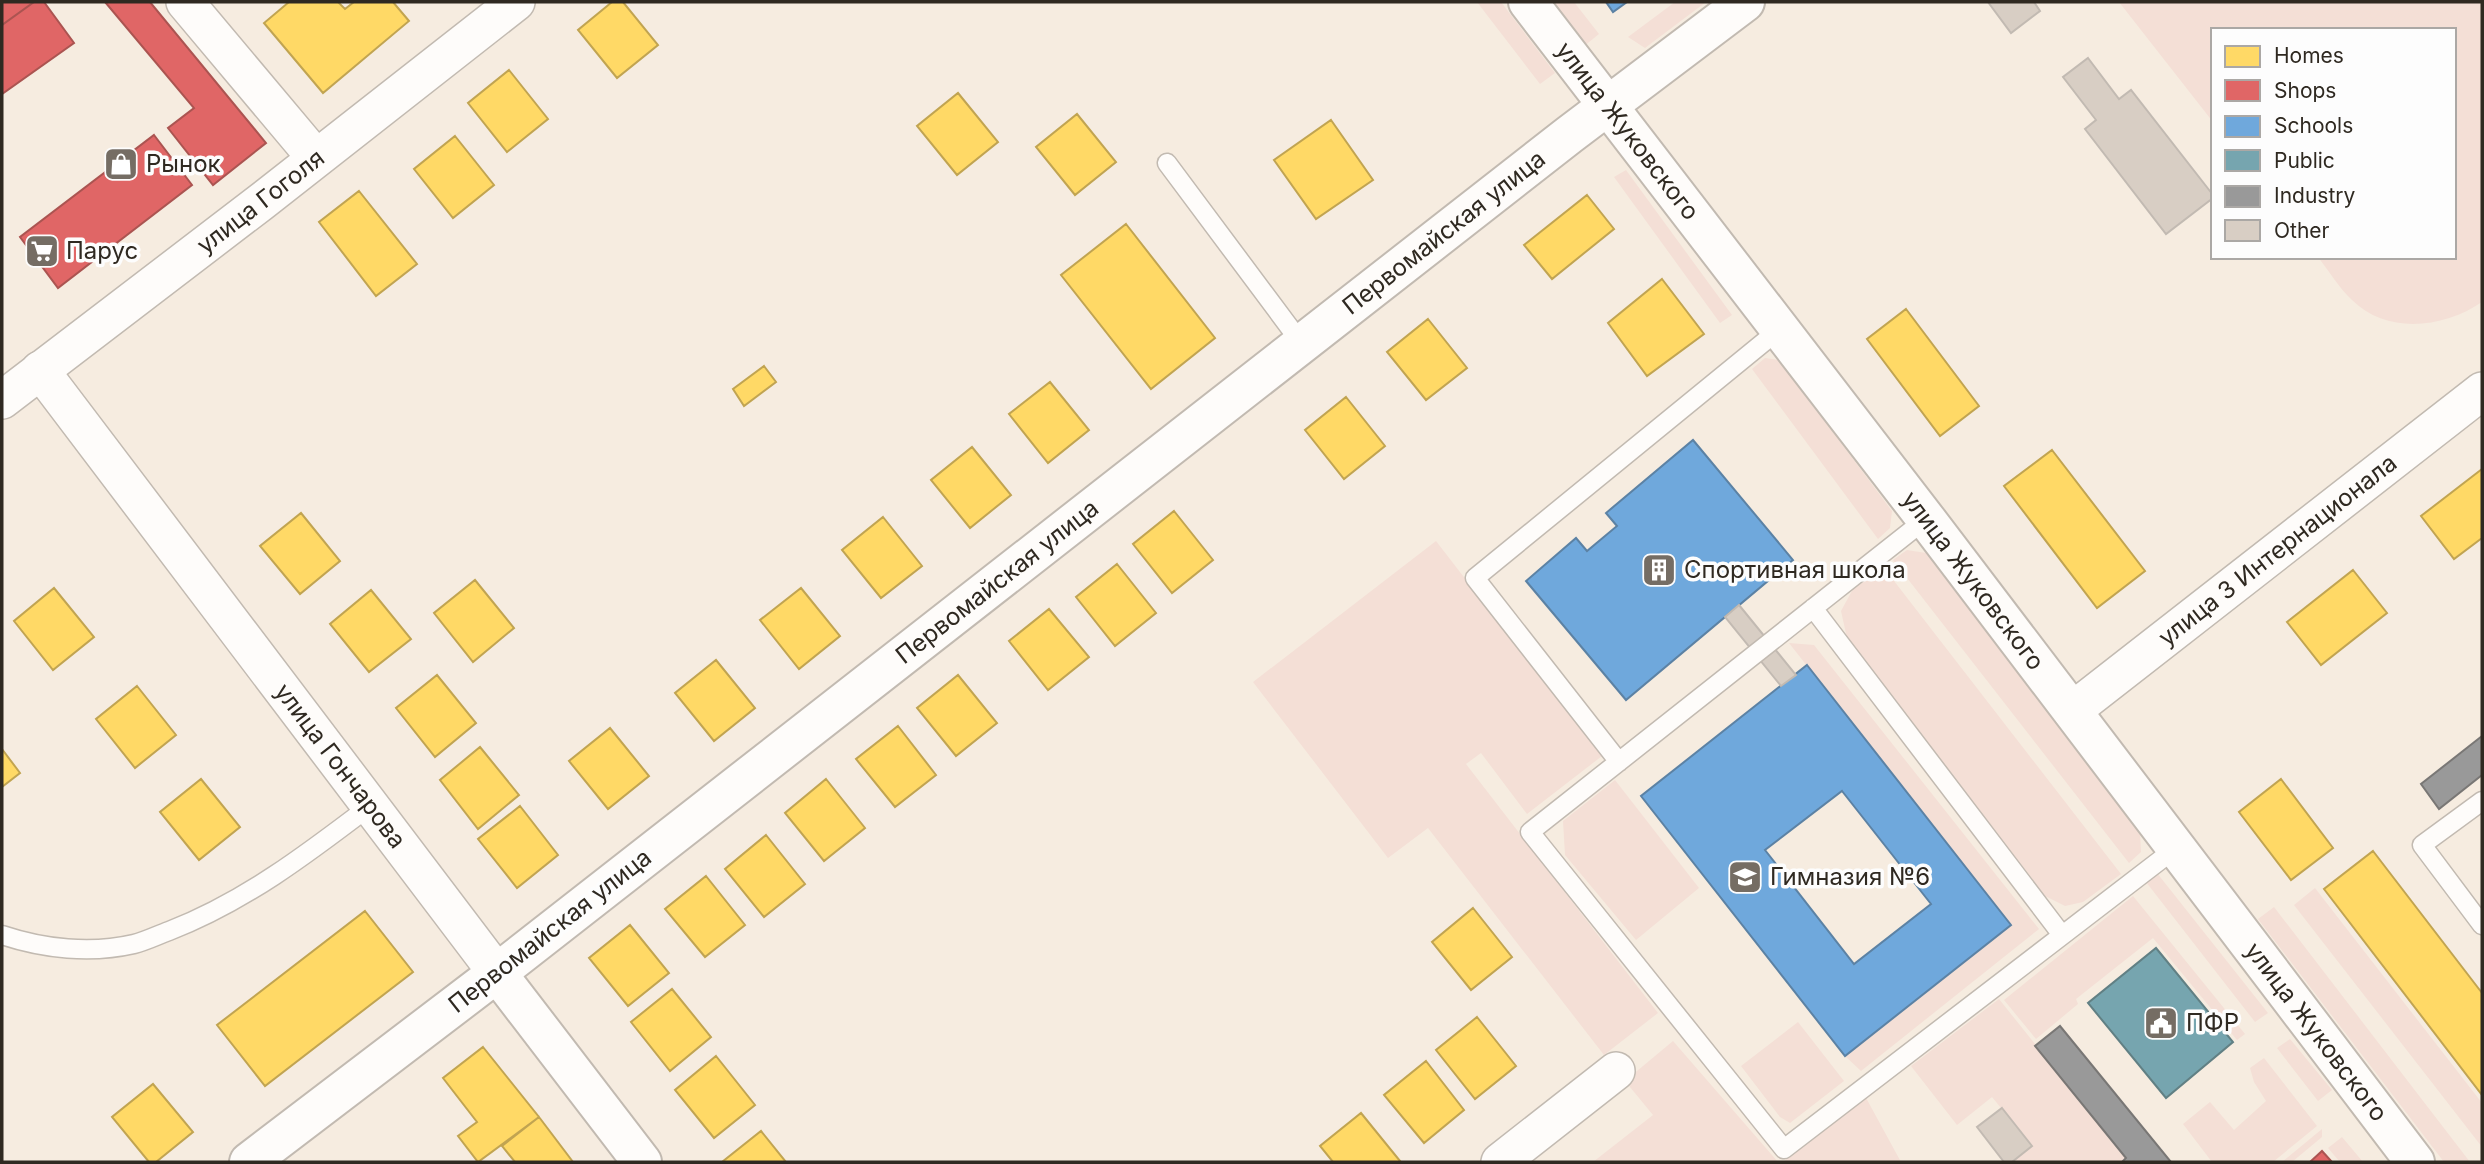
<svg xmlns="http://www.w3.org/2000/svg" width="2484" height="1164" font-family="Inter,sans-serif">
<style>
.green{fill:#f4dfd6}
.homes{fill:#ffd966;stroke:#c1a451;stroke-width:2}
.shops{fill:#e06666;stroke:#ab5451;stroke-width:2}
.schools{fill:#6fa8dc;stroke:#5c82a4;stroke-width:2;fill-rule:evenodd}
.public{fill:#76a5af;stroke:#618084;stroke-width:2}
.industry{fill:#999;stroke:#797775;stroke-width:2}
.building{fill:#d8cec4;stroke:#c2bab2;stroke-width:2}
.lines{fill:none;stroke-linecap:round;stroke-linejoin:round}
.service-casing{stroke:#c2bab1;stroke-width:21}
.minor-casing{stroke:#c2bab1;stroke-width:40}
.tertiary-casing{stroke:#c2bab1;stroke-width:42}
.secondary-casing{stroke:#c2bab1;stroke-width:42}
.service{stroke:#fefcfa;stroke-width:18}
.minor{stroke:#fefcfa;stroke-width:37}
.tertiary{stroke:#fefcfa;stroke-width:38}
.secondary{stroke:#fefcfa;stroke-width:38}
.labels{text-anchor:middle;stroke-width:7;stroke-linejoin:round;paint-order:stroke}
.street-label{font-size:24px;fill:#2f2921;stroke:#fdfdfd}
.poi-label{font-size:24px;fill:#2f2921;stroke:#fdfdfd;text-anchor:start}
</style>
<rect width="100%" height="100%" fill="#f6ece0"/>
<!-- green -->
<path class="green" d="M 1477,2 L 1501,2 L 1555,73 L 1540,84 Z
M 1548,2 L 1574,2 L 1599,34 L 1583,47 Z
M 1675,2 L 1706,2 L 1645,48 L 1628,37 Z
M 2119,2 L 2482,2 L 2482,302 C 2444,328 2387,335 2352,300 C 2339,288 2329,271 2318,257 L 2454,257 L 2454,30 L 2213,30 L 2213,122 Z
M 1626,170 L 1732,315 L 1720,323 L 1614,177 Z
M 1765,358 L 1779,360 L 1892,511 L 1890,528 L 1878,539 L 1752,369 Z
M 1436,541 L 1602,756 L 1527,814 L 1481,753 L 1466,764 L 1658,1013 L 1604,1055 L 1428,828 L 1388,858 L 1253,682 Z
M 1907,550 L 1926,553 L 2140,832 L 2141,852 L 2129,863 L 1893,560 Z
M 1884,568 L 2121,874 L 2083,902 L 2065,906 L 2045,896 L 1847,638 L 1841,611 L 1853,589 Z
M 1789,643 L 1814,645 L 2039,929 L 1861,1071 L 1845,1056 L 2011,925 Z
M 1615,780 L 1699,888 L 1636,940 L 1565,855 L 1563,821 Z
M 2157,873 L 2268,1013 L 2255,1022 L 2146,882 Z
M 2315,888 L 2482,1103 L 2482,1147 L 2294,905 Z
M 2133,896 L 2245,1034 L 2237,1040 L 2153,938 L 2076,999 L 2078,1004 L 2036,1039 L 2004,1000 Z
M 2274,907 L 2470,1162 L 2444,1162 L 2258,919 Z
M 1999,999 L 2126,1158 L 2121,1162 L 2012,1162 L 2032,1146 L 1992,1097 L 1957,1125 L 1911,1066 Z
M 1798,1022 L 1844,1081 L 1790,1123 L 1780,1117 L 1741,1066 Z
M 2290,1039 L 2332,1090 L 2318,1101 L 2277,1048 Z
M 1673,1041 L 1778,1162 L 1593,1162 L 1653,1115 L 1625,1081 Z
M 2264,1058 L 2317,1126 L 2273,1162 L 2212,1162 L 2183,1124 L 2210,1102 L 2234,1130 L 2266,1101 L 2254,1082 L 2250,1068 Z
M 1865,1096 L 1901,1162 L 1783,1162 Z
M 2322,1129 L 2322,1137 L 2292,1162 L 2282,1162 Z
M 2342,1137 L 2363,1162 L 2340,1162 L 2328,1148 Z"/>
<!-- homes -->
<path class="homes" d="M 289,2 L 338,2 L 345,9 L 354,2 L 393,2 L 409,21 L 323,93 L 264,23 Z
M 612,2 L 623,2 L 658,45 L 617,78 L 578,30 Z
M 509,70 L 548,119 L 507,152 L 468,103 Z
M 958,93 L 998,142 L 957,175 L 917,126 Z
M 1077,114 L 1116,162 L 1075,195 L 1036,147 Z
M 1331,120 L 1373,180 L 1316,219 L 1274,160 Z
M 455,136 L 494,185 L 453,218 L 414,169 Z
M 359,191 L 417,264 L 376,296 L 319,222 Z
M 1587,195 L 1614,229 L 1552,279 L 1524,245 Z
M 1126,224 L 1215,338 L 1151,389 L 1061,275 Z
M 1662,279 L 1704,334 L 1647,376 L 1608,323 Z
M 1906,309 L 1979,406 L 1940,436 L 1867,339 Z
M 1428,319 L 1467,368 L 1426,400 L 1387,352 Z
M 764,366 L 776,382 L 744,406 L 733,389 Z
M 1050,382 L 1089,430 L 1048,463 L 1009,414 Z
M 1346,397 L 1385,446 L 1344,479 L 1305,430 Z
M 972,447 L 1011,495 L 970,528 L 931,480 Z
M 2052,450 L 2145,571 L 2097,608 L 2004,486 Z
M 2482,469 L 2482,538 L 2454,559 L 2421,516 Z
M 1174,511 L 1213,560 L 1172,593 L 1133,544 Z
M 301,513 L 340,561 L 300,594 L 260,546 Z
M 883,517 L 922,566 L 881,598 L 842,550 Z
M 1117,564 L 1156,613 L 1115,646 L 1076,597 Z
M 2353,570 L 2387,613 L 2321,665 L 2287,622 Z
M 475,580 L 514,628 L 473,662 L 434,613 Z
M 54,588 L 94,637 L 53,670 L 14,621 Z
M 801,588 L 840,636 L 799,669 L 760,620 Z
M 371,590 L 411,639 L 369,672 L 330,624 Z
M 1049,609 L 1089,657 L 1048,690 L 1009,641 Z
M 716,660 L 755,708 L 714,741 L 675,693 Z
M 437,675 L 476,723 L 435,757 L 396,708 Z
M 958,675 L 997,723 L 956,756 L 917,708 Z
M 137,686 L 176,735 L 135,768 L 96,719 Z
M 898,726 L 936,775 L 895,807 L 856,759 Z
M 610,728 L 649,776 L 608,809 L 569,761 Z
M 480,747 L 519,795 L 478,829 L 440,780 Z
M 2,749 L 20,773 L 2,787 Z
M 201,779 L 240,827 L 199,860 L 160,812 Z
M 826,779 L 865,828 L 824,861 L 785,813 Z
M 2281,779 L 2333,848 L 2291,880 L 2239,812 Z
M 520,806 L 558,855 L 517,888 L 478,839 Z
M 766,835 L 805,884 L 764,917 L 725,869 Z
M 2373,851 L 2482,993 L 2482,1095 L 2324,889 Z
M 706,876 L 745,925 L 705,957 L 665,909 Z
M 1473,908 L 1512,957 L 1471,990 L 1432,942 Z
M 365,911 L 413,972 L 265,1086 L 217,1025 Z
M 630,925 L 669,973 L 628,1006 L 589,958 Z
M 672,989 L 711,1037 L 670,1071 L 631,1022 Z
M 1477,1017 L 1516,1066 L 1475,1099 L 1436,1050 Z
M 483,1047 L 539,1117 L 478,1162 L 458,1136 L 477,1122 L 443,1078 Z
M 716,1056 L 755,1105 L 714,1138 L 675,1090 Z
M 1426,1061 L 1464,1110 L 1424,1143 L 1384,1095 Z
M 153,1084 L 193,1132 L 156,1162 L 149,1162 L 112,1117 Z
M 1361,1113 L 1400,1161 L 1398,1162 L 1333,1162 L 1320,1146 Z
M 539,1117 L 573,1162 L 515,1162 L 502,1146 Z
M 761,1131 L 786,1162 L 722,1162 Z"/>
<!-- shops -->
<path class="shops" d="M 2,2 L 34,2 L 2,25 Z
M 34,2 L 44,2 L 74,43 L 2,94 L 2,25 Z
M 105,2 L 150,2 L 266,143 L 213,185 L 168,128 L 194,108 Z
M 154,135 L 192,185 L 58,288 L 20,237 Z
M 2322,1151 L 2332,1162 L 2310,1162 Z"/>
<!-- schools -->
<path class="schools" d="M 1606,2 L 1627,2 L 1613,12 Z
M 1693,440 L 1793,560 L 1626,700 L 1526,581 L 1576,538 L 1587,551 L 1617,526 L 1606,513 Z
M 1807,665 L 2011,925 L 1845,1056 L 1641,796 ZM 1842,791 L 1931,904 L 1854,964 L 1765,850 Z"/>
<!-- public -->
<path class="public" d="M 2156,948 L 2233,1042 L 2166,1098 L 2088,1003 Z"/>
<!-- industry -->
<path class="industry" d="M 2482,736 L 2482,775 L 2439,809 L 2421,784 Z
M 2060,1026 L 2171,1162 L 2122,1162 L 2126,1158 L 2035,1046 Z"/>
<!-- building -->
<path class="building" d="M 1988,2 L 2034,2 L 2040,11 L 2011,33 Z
M 2088,58 L 2119,99 L 2131,90 L 2213,195 L 2213,198 L 2166,234 L 2085,129 L 2096,120 L 2063,77 Z
M 1739,605 L 1796,675 L 1781,686 L 1725,617 Z
M 2002,1108 L 2032,1146 L 2012,1162 L 2004,1162 L 1977,1127 Z"/>
<g class="lines">
<!-- service casing -->
<g class="service-casing">
<path id="service" d="M 1167,163 L 1302,344
M 1926,519 L 1530,832 L 1784,1149 L 2176,848
M 1813,608 L 2062,935
M 1619,762 L 1475,578 L 1780,329
M 2482,801 L 2422,845 L 2482,925
M 2,935 C 44,949 91,954 134,944 C 146,941 158,935 169,931 C 244,902 307,854 370,806"/>
</g>
<!-- minor casing -->
<g class="minor-casing">
<g id="minor">
<path d="M 185,2 L 316,158"/>
<path id="s1" d="M 40,370 L 497,973"/>
<path id="s2" d="M 2,400 L 261,202 L 516,2"/>
<path id="s3" d="M 2072,711 L 2482,391"/>
<path d="M 1500,1162 L 1616,1071"/>
</g>
</g>
<!-- tertiary casing -->
<g class="tertiary-casing">
<g id="tertiary">
<path id="s4" d="M 1528,2 L 1926,519 L 2415,1162"/>
<path id="s5" d="M 497,973 L 1569,135 L 1745,2"/>
</g>
</g>
<!-- secondary casing -->
<g class="secondary-casing">
<path id="secondary" d="M 249,1162 L 497,973 L 642,1162"/>
</g>
<!-- service -->
<use href="#service" class="service"/>
<!-- minor -->
<use href="#minor" class="minor"/>
<!-- tertiary -->
<use href="#tertiary" class="tertiary"/>
<!-- secondary -->
<use href="#secondary" class="secondary"/>
</g>
<!-- icons -->
<defs>
<g id="shop-square" transform="scale(1.75)"><rect x="-9" y="-9" width="18" height="18" rx="4" fill="#756d64" stroke="#fdfdfd"/><path d="M-5-2.5h2.3a2.7 3.5 0 0 1 5.4 0H5L5.5 6h-11ZM-1.5-2.5h3a1.5 2.3 0 0 0-3 0Z" fill="#fff"/></g>
<g id="supermarket-square" transform="scale(1.75)"><rect x="-9" y="-9" width="18" height="18" rx="4" fill="#756d64" stroke="#fdfdfd"/><path d="M-6-5.5h2.5l.6 2H6L4.5 2H-2.5L-4.4-4H-6ZM-1.5 3.2a1.3 1.3 0 1 0 .1 0ZM3 3.2a1.3 1.3 0 1 0 .1 0Z" fill="#fff"/></g>
<g id="building-square" transform="scale(1.75)"><rect x="-9" y="-9" width="18" height="18" rx="4" fill="#756d64" stroke="#fdfdfd"/><path d="M-4-6H4V6H1V3H-1V6H-4ZM-2.5-4.3h1.7v1.8h-1.7ZM.8-4.3h1.7v1.8H.8ZM-2.5-1h1.7V.8h-1.7ZM.8-1h1.7V.8H.8Z" fill="#fff"/></g>
<g id="school-square" transform="scale(1.75)"><rect x="-9" y="-9" width="18" height="18" rx="4" fill="#756d64" stroke="#fdfdfd"/><path d="M0-5L7-2L0 1L-7-2ZM-4 1L0 2.5L4 1V4Q0 6-4 4Z" fill="#fff"/></g>
<g id="civic-square" transform="scale(1.75)"><rect x="-9" y="-9" width="18" height="18" rx="4" fill="#756d64" stroke="#fdfdfd"/><path d="M-.6-6.5H3V-4.5H.6V-3L4-1V1h2V6H-6V1h2V-1L-.6-3ZM-1.2 2.5V6h2.4V2.5Z" fill="#fff"/></g>
</defs>
<g fill-rule="evenodd">
<use href="#shop-square" x="121" y="164"/>
<use href="#supermarket-square" x="42" y="251"/>
<use href="#building-square" x="1659" y="570"/>
<use href="#school-square" x="1745" y="877"/>
<use href="#civic-square" x="2161" y="1023"/>
</g>
<g class="labels">
<!-- street labels -->
<g class="street-label">
<text dy="8" stroke="none"><textPath href="#s4" startOffset="163">улица Жуковского</textPath></text>
<text dy="8" stroke="none"><textPath href="#s2" startOffset="326">улица Гоголя</textPath></text>
<text dy="8" stroke="none"><textPath href="#s5" startOffset="1202">Первомайская улица</textPath></text>
<text dy="8" stroke="none"><textPath href="#s3" startOffset="261">улица 3 Интернационала</textPath></text>
<text dy="8" stroke="none"><textPath href="#s4" startOffset="730">улица Жуковского</textPath></text>
<text dy="8" stroke="none"><textPath href="#s5" startOffset="635">Первомайская улица</textPath></text>
<text dy="8" stroke="none"><textPath href="#s1" startOffset="497">улица Гончарова</textPath></text>
<text transform="translate(550 931) rotate(-38)" y="8">Первомайская улица</text>
<text dy="8" stroke="none"><textPath href="#s4" startOffset="1297">улица Жуковского</textPath></text>
</g>
<!-- poi labels -->
<g class="poi-label">
<text x="146" y="172">Рынок</text>
<text x="66" y="259">Парус</text>
<text x="1684" y="578">Спортивная школа</text>
<text x="1770" y="885">Гимназия №6</text>
<text x="2186" y="1031">ПФР</text>
</g>
</g>
<!-- border -->
<rect width="2484" height="1164" fill="none" stroke="#2f2921" stroke-width="7"/>
<!-- legend -->
<rect x="2211" y="28" width="245" height="231" fill="#fdfdfd" stroke="#aba8a5" stroke-width="2"/>
<rect x="2225" y="46" width="35" height="21" fill="#ffd966" stroke="#aba8a5" stroke-width="2"/>
<text x="2274" y="63" font-size="21" fill="#2f2921">Homes</text>
<rect x="2225" y="80" width="35" height="21" fill="#e06666" stroke="#aba8a5" stroke-width="2"/>
<text x="2274" y="98" font-size="21" fill="#2f2921">Shops</text>
<rect x="2225" y="116" width="35" height="21" fill="#6fa8dc" stroke="#aba8a5" stroke-width="2"/>
<text x="2274" y="133" font-size="21" fill="#2f2921">Schools</text>
<rect x="2225" y="150" width="35" height="21" fill="#76a5af" stroke="#aba8a5" stroke-width="2"/>
<text x="2274" y="168" font-size="21" fill="#2f2921">Public</text>
<rect x="2225" y="186" width="35" height="21" fill="#999999" stroke="#aba8a5" stroke-width="2"/>
<text x="2274" y="203" font-size="21" fill="#2f2921">Industry</text>
<rect x="2225" y="220" width="35" height="21" fill="#d8cec4" stroke="#aba8a5" stroke-width="2"/>
<text x="2274" y="238" font-size="21" fill="#2f2921">Other</text>
</svg>
